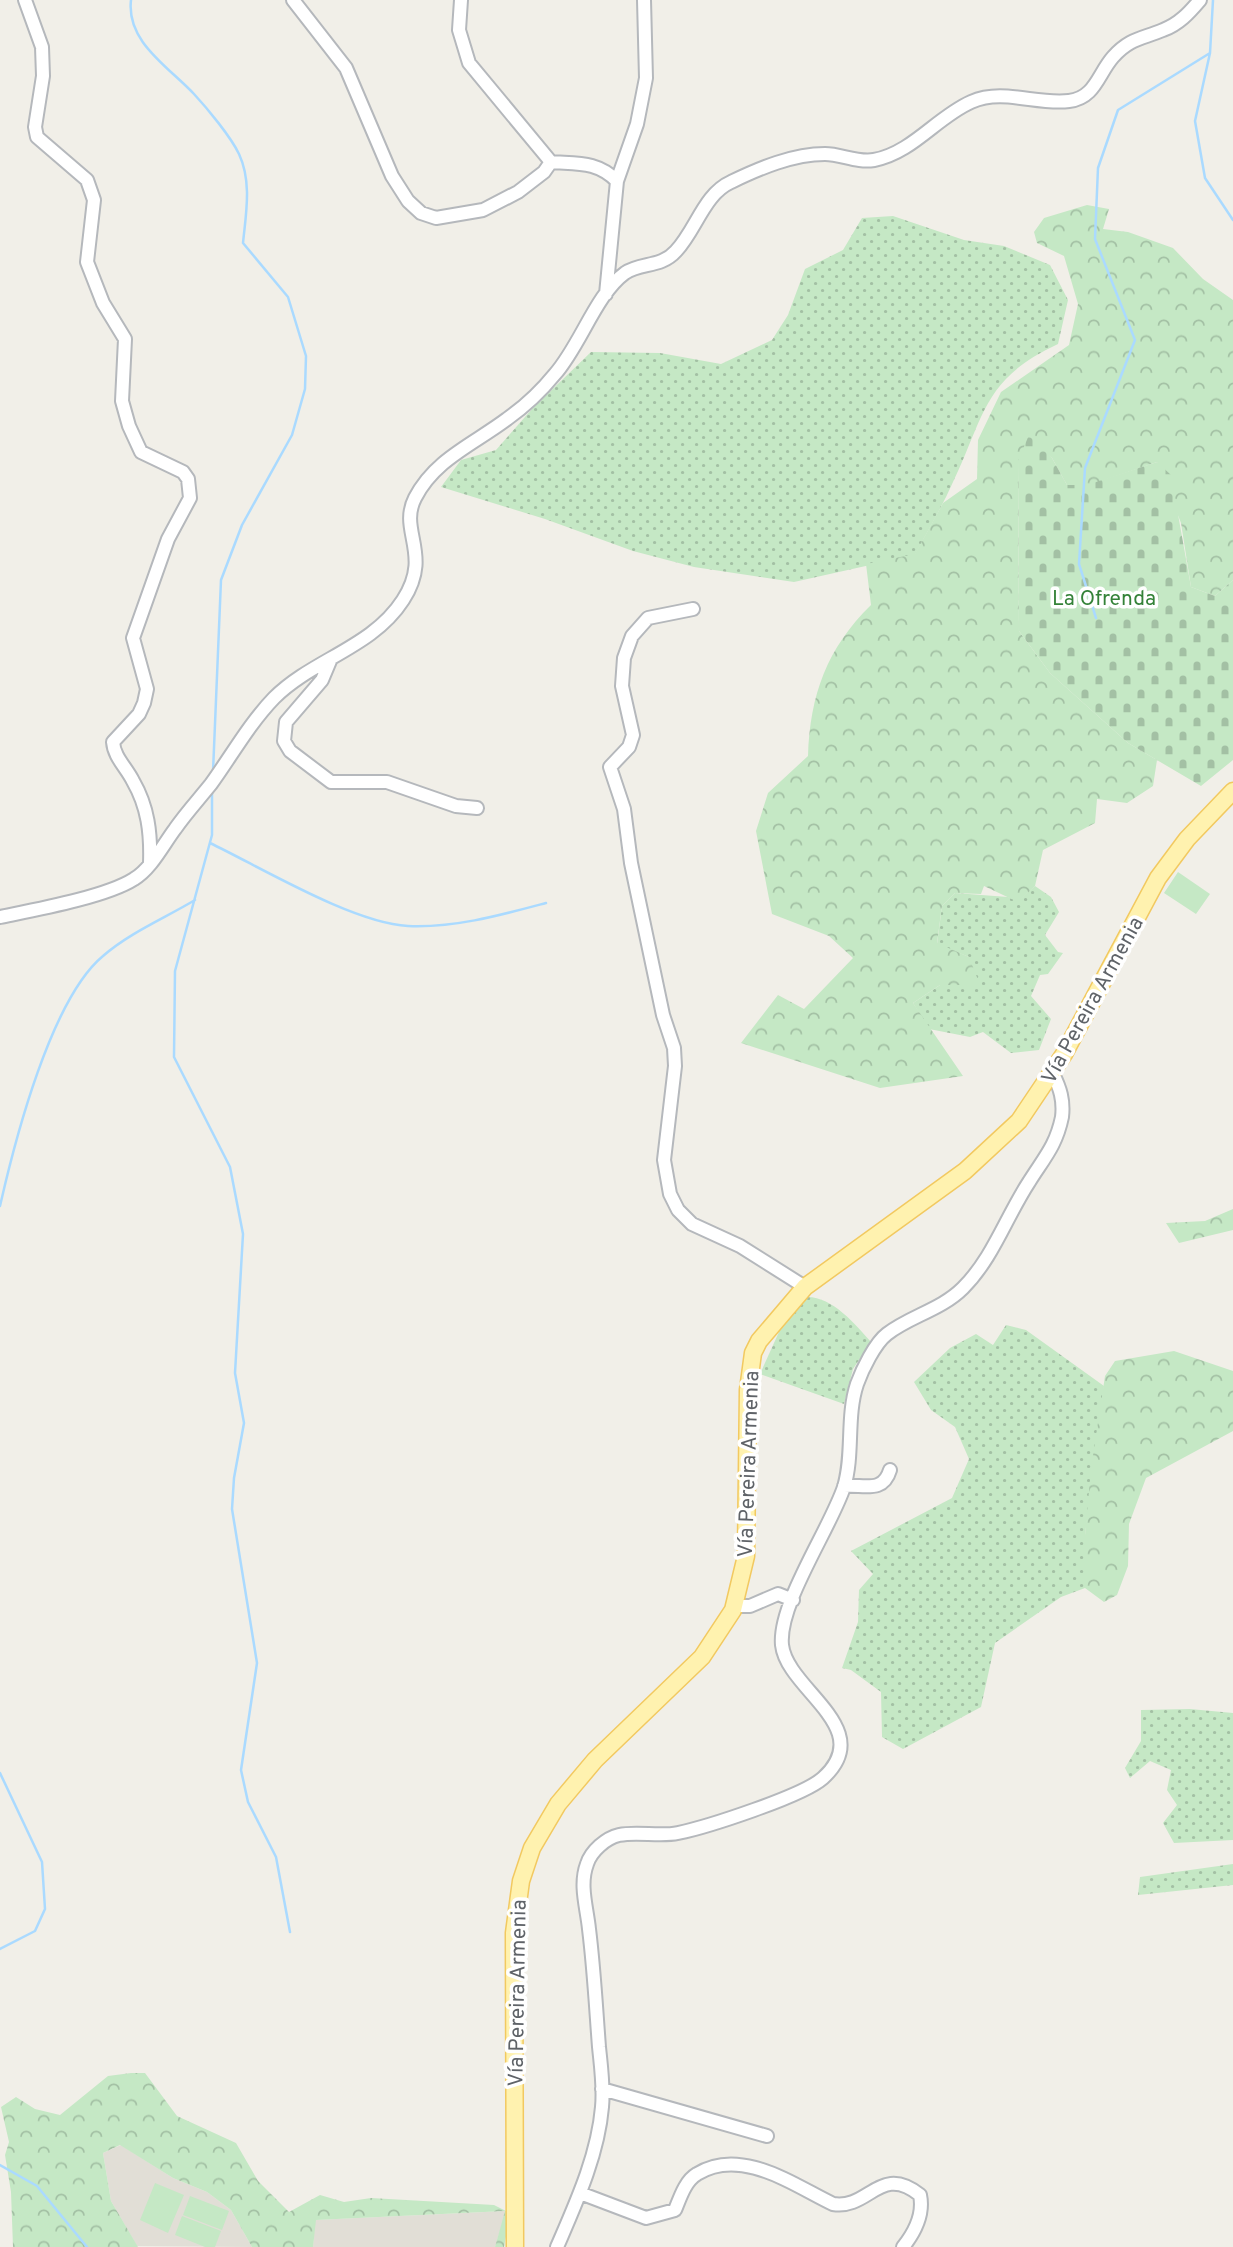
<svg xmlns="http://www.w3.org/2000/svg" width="1233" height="2247" font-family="Overpass,sans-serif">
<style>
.education{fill:#e1ded6}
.grass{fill:url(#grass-dots)}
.forest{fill:url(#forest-crowns)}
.cemetery{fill:url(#cemetery-stones)}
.garden{fill:#c5e8c5}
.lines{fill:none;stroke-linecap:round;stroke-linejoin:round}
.stream{stroke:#aadaff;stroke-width:2.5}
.minor-casing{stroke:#b5b8bc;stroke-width:16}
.major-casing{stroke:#f2c960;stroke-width:19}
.minor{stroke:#fff;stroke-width:12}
.major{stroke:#fff2af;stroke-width:16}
.labels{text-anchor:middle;stroke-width:7;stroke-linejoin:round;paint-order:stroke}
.park-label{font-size:21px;fill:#348238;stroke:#fff}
.street-label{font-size:21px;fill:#5f6368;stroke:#fff}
</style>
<defs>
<pattern id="grass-dots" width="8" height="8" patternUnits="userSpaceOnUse" patternTransform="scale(1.75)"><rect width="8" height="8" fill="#c5e8c5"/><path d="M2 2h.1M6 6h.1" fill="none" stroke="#a3c0a4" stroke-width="1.8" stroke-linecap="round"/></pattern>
<pattern id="forest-crowns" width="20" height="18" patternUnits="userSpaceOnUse" patternTransform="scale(1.75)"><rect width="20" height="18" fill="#c5e8c5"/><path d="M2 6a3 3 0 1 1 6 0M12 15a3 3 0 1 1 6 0" fill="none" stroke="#a3c0a4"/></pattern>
<pattern id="cemetery-stones" width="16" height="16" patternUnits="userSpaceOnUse" patternTransform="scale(1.75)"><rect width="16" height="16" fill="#c5e8c5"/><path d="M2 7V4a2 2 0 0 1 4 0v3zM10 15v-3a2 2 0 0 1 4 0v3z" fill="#a3c0a4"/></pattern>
</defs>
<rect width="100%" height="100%" fill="#f1efe8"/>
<!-- education -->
<path class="education" d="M 121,2145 L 173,2178 L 207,2192 L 231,2210 L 252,2247 L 137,2246 L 111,2201 L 103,2153 Z
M 506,2211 L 495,2247 L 313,2247 L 315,2220 Z"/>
<!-- grass -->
<path class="grass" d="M 893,216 L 964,240 L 1004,246 L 1050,265 L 1068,300 L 1058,344 C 983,379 985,415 953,482 C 942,507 928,530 915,555 L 794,582 L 694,567 L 633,551 L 545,519 L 441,487 L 461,460 L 496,450 L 532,409 L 591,352 L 660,353 L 721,364 L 772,340 L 788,315 L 805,269 L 843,250 L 862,218 Z
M 1035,886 L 1051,897 L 1059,912 L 1045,935 L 1058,952 L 1063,953 L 1048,974 L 1040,975 L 1031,996 L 1051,1019 L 1039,1050 L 1011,1053 L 983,1032 L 970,1037 L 929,1029 L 913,1003 L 940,985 L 969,957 L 937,944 L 942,906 L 955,893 L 1008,897 L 1018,901 Z
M 806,1297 C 832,1296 855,1324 871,1342 L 853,1369 L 844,1404 L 760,1374 L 788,1312 Z
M 1006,1325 L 1026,1330 L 1104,1386 L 1085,1535 L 1085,1588 L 1061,1597 L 995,1643 L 981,1707 L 903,1749 L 882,1737 L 881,1692 L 851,1670 L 842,1668 L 858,1622 L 859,1590 L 873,1574 L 851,1551 L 952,1498 L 969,1459 L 955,1427 L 931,1410 L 914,1382 L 950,1348 L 976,1334 L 993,1345 Z
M 1190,1709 L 1233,1713 L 1233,1840 L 1174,1843 L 1163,1823 L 1177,1805 L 1167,1790 L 1171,1770 L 1150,1761 L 1130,1778 L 1125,1768 L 1141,1741 L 1141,1710 Z
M 1233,1864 L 1233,1885 L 1138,1895 L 1140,1877 Z"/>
<!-- forest -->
<path class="forest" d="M 1087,205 L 1109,209 L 1103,229 L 1128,232 L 1173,248 L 1203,279 L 1233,300 L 1233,580 L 1215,596 L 1191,587 L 1181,523 L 1157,462 L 1087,486 L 1067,485 L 1052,458 L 1037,446 L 1018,461 L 1019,631 L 1050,673 L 1128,743 L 1157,760 L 1153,786 L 1127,803 L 1097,799 L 1095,823 L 1043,850 L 1035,886 L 1018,902 L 984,886 L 981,894 L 955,893 L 942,906 L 937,943 L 969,957 L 980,985 L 940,985 L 913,1003 L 963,1076 L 880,1088 L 741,1043 L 778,995 L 804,1009 L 853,958 L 829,936 L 772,914 L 756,831 L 768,793 L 808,756 C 810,695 827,648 871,605 L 866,564 L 915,554 L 943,503 L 977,479 L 978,440 L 1001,392 L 1069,345 L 1078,304 L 1064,256 L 1037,243 L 1034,232 L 1044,218 Z
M 1233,1209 L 1233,1230 L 1179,1243 L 1166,1223 L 1205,1221 Z
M 1174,1351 L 1233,1371 L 1233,1431 L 1146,1478 L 1129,1524 L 1128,1566 L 1117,1595 L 1104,1602 L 1085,1588 L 1085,1535 L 1091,1469 L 1105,1376 L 1115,1361 Z
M 131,2073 L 145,2073 L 177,2116 L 236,2143 L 258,2181 L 289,2212 L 320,2195 L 344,2202 L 371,2198 L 494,2205 L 506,2211 L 508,2226 L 504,2247 L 495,2247 L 505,2211 L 316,2220 L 313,2247 L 252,2247 L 231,2210 L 207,2192 L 173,2178 L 120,2145 L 103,2153 L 111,2201 L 138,2247 L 13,2247 L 11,2192 L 5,2155 L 9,2142 L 1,2107 L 16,2097 L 35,2109 L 60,2115 L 108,2076 Z"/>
<!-- cemetery -->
<path class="cemetery" d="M 1029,435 L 1052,458 L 1067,485 L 1087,485 L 1157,462 L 1171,475 L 1191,587 L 1215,596 L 1233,580 L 1233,760 L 1201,786 L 1128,743 L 1050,673 L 1019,631 L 1018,461 Z"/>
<!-- garden -->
<path class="garden" d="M 1178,872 L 1210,894 L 1196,914 L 1164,893 Z
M 155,2183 L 184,2195 L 168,2233 L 140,2220 Z
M 190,2196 L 229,2211 L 222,2230 L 183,2215 Z
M 182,2216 L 221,2231 L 215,2247 L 205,2247 L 175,2235 Z"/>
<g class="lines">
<!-- stream -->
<path class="stream" d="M 131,0 C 126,42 169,67 194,94 C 207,108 231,137 239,154 C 252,182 246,213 243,243 L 288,297 L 306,356 L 305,389 L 292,435 L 242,525 L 221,580 L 213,772
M 1213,0 L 1210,53 L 1195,121 L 1205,178 L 1233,220
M 1096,618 L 1079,564 L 1085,468 L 1135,340 L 1095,239 L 1098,168 L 1118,110 L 1210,53
M 212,789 L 212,835 L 175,971 L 174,1057 L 230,1167 L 243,1234 L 235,1373 L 244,1423 L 234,1478 L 232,1509 L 257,1663 L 241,1770 L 248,1802 L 276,1857 L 290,1932
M 210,843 C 262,868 353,923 408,926 C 455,928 501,915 546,903
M 0,1206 C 15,1140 51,999 103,956 C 129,933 165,918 195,900
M 0,1773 L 42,1862 L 45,1909 L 35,1931 L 0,1949
M 0,2165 L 37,2186 L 87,2247"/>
<!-- minor casing -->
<g class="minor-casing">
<path id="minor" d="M 25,0 L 42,47 L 43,76 L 35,127 L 37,137 L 87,180 L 94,200 L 87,262 L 103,303 L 125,339 L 122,401 L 129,426 L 141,452 L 183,472 L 188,479 L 190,498 L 168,539 L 133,638 L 147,689 L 144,703 L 139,714 L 113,742 C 114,757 126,767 133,781 C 148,807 151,833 150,863
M 293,0 L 346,68 L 392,176 L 408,201 L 421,213 L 436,218 L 483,210 L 518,192 L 544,172 L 551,162 C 578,164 597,161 617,181 L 606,294
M 461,0 L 459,30 L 469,63 L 551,162
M 617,181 L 637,124 L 646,78 L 644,0
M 693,609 L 648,618 L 632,636 L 624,658 L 622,686 L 633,735 L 629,747 L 610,767 L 624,809 L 631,863 L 663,1015 L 674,1048 L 675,1066 L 664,1160 L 670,1194 L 678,1210 L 692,1224 L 740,1246 L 805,1287
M 330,661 L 322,680 L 286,722 L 284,741 L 290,751 L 331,782 L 387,782 L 456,806 L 477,808
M 0,917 C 34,910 106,897 134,879 C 151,869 163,845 175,829 C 186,813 199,799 211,784 C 232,755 249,724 274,698 C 313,659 372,648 403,600 C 433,554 398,531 415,498 C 435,459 474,444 507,419 C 524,407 542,390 555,374 C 580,346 596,294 625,273 C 641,262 661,268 676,251 C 696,230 704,194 731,182 C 760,168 793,154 825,154 C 841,154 857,163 874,160 C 912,153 937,117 971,102 C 1003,88 1036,105 1069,101 C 1095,98 1098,74 1113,57 C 1130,38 1142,39 1163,30 C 1179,24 1189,13 1200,0
M 844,1486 C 863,1484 883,1494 890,1470
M 734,1606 L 750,1606 L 778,1594 L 793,1600
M 602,2089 L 767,2136
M 580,2193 L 646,2218 L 675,2210 C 680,2198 685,2181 697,2174 C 741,2146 795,2186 833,2204 C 869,2210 880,2163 920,2195 C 924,2214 915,2232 903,2247
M 557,2247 C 576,2203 598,2155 602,2107 C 604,2087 601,2067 599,2047 C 596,2008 594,1969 589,1929 C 587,1908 579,1885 587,1864 C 591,1851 606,1838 619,1835 C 638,1831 659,1837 678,1833 C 707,1827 803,1796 823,1778 C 878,1728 787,1690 782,1645 C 778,1604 830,1529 844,1487 C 854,1454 846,1417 857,1384 C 862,1370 875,1343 887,1334 C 910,1316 941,1310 963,1288 C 993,1258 1006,1217 1029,1182 C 1044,1158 1056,1146 1062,1117 C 1064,1100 1060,1088 1053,1074"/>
</g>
<!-- major casing -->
<g class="major-casing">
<path id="major" d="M 515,2247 L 514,1933 L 521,1881 L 532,1848 L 558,1804 L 595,1760 L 702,1657 L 733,1610 L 746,1556 L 748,1390 L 753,1353 L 759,1341 L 805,1287 L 965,1171 L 1019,1121 L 1064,1054 L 1158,878 L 1187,839 L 1233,791"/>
</g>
<!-- minor -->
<use href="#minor" class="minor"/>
<!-- major -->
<use href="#major" class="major"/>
</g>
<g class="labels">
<!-- park labels -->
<g class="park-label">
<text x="1104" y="605">La Ofrenda</text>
</g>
<!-- street labels -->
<g class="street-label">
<text transform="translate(1092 1000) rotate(-61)" y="7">Vía Pereira Armenia</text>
<text transform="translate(748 1464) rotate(-88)" y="7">Vía Pereira Armenia</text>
<text transform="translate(517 1993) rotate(-89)" y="7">Vía Pereira Armenia</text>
</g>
</g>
</svg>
